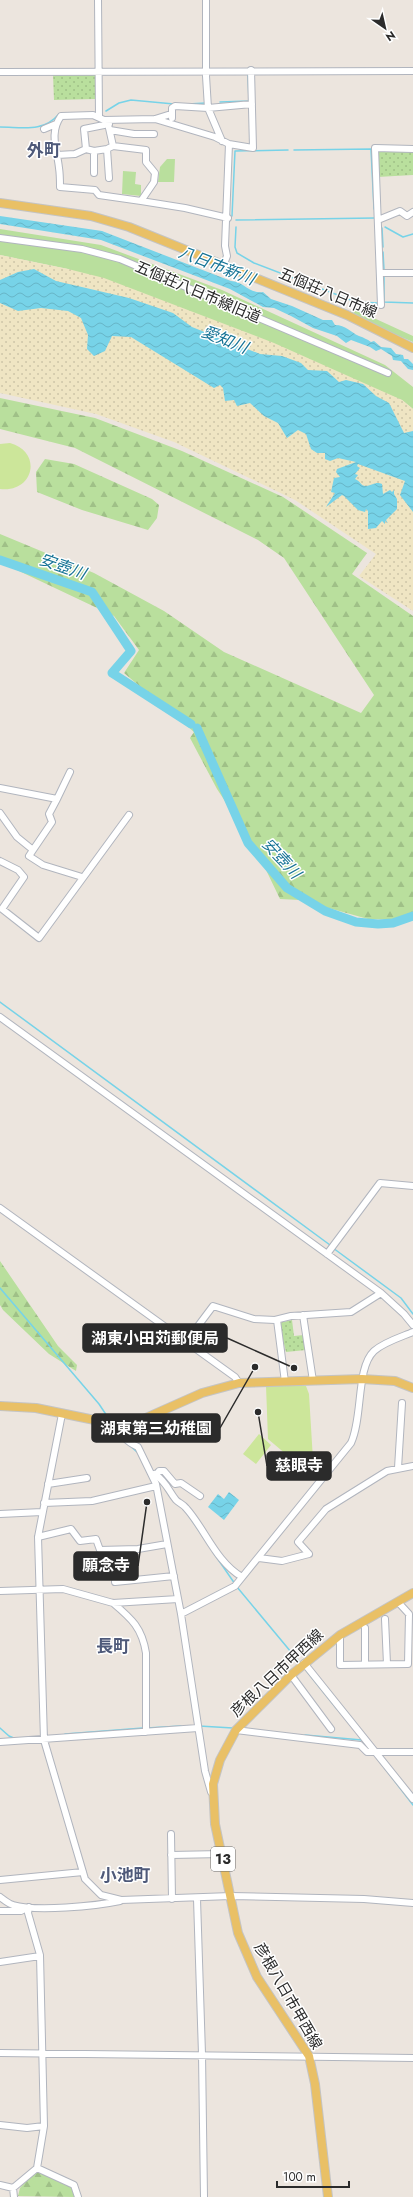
<svg xmlns="http://www.w3.org/2000/svg" width="413" height="2197" font-family="Jost,'Noto Sans JP',sans-serif">
<style>
.grass{fill:#b9df9d}
.forest{fill:url(#forest-firs)}
.sand{fill:url(#sand-dots)}
.park{fill:url(#park-dots)}
.pitch{fill:#cce69a}
.water{fill:url(#water-waves)}
.lines{fill:none;stroke-linecap:round;stroke-linejoin:round}
.stream{stroke:#77d3e8;stroke-width:1.5}
.river{stroke:#77d3e8;stroke-width:9}
.minor-casing{stroke:#b1b5be;stroke-width:8}
.major-casing{stroke:#c4c4c4;stroke-width:10}
.minor{stroke:#fff;stroke-width:6}
.major{stroke:#e9c066;stroke-width:8}
.labels{text-anchor:middle;stroke-width:3;stroke-linejoin:round;paint-order:stroke}
.shield{fill:#fff;stroke:#6b6b6b;stroke-width:1}
.shield-label{font-size:14px;font-weight:bold;fill:#2b2b2b}
.street-label{font-size:15px;fill:#2b2b2b;stroke:#fff}
.water-label{font-size:16px;font-style:italic;fill:#157395;stroke:#fff}
.quarter-label{font-size:17px;font-weight:bold;fill:#4e5979;stroke:#fff}
.leader{fill:none;stroke:#2b2b2b;stroke-width:1.5}
.callout-dot{fill:#2b2b2b;stroke:#fff;stroke-width:1.5}
.callout{fill:#2b2b2b;stroke:#2b2b2b;stroke-width:1.5}
.callout-label{font-size:16px;text-anchor:middle;font-weight:bold;fill:#fff}
</style>
<defs>
<pattern id="forest-firs" width="22" height="20" patternUnits="userSpaceOnUse"><rect width="22" height="20" fill="#b9df9d"/><path d="M5 1l3.5 6h-7zM16 11l3.5 6h-7z" fill="#9fc087"/></pattern>
<pattern id="sand-dots" width="8" height="8" patternUnits="userSpaceOnUse"><rect width="8" height="8" fill="#efe5c3"/><path d="M2 2h.1M6 6h.1" fill="none" stroke="#cdc5a8" stroke-width="1.8" stroke-linecap="round"/></pattern>
<pattern id="park-dots" width="8" height="8" patternUnits="userSpaceOnUse"><rect width="8" height="8" fill="#b9df9d"/><path d="M2 2h.1M6 6h.1" fill="none" stroke="#9fc087" stroke-width="1.8" stroke-linecap="round"/></pattern>
<pattern id="water-waves" width="16" height="10" patternUnits="userSpaceOnUse"><rect width="16" height="10" fill="#77d3e8"/><path d="M0 5q4-4 8 0t8 0" fill="none" stroke="#67b5c7"/></pattern>
</defs>
<rect width="100%" height="100%" fill="#ece5de"/>
<!-- grass -->
<path class="grass" d="M 167,159 L 175,159 L 174,182 L 158,182 L 160,167 Z
M 123,171 L 136,172 L 135,184 L 141,185 L 141,196 L 122,194 Z
M 0,229 L 101,245 L 222,290 L 385,365 L 413,387 L 413,409 L 402,400 L 68,269 L 0,255 Z
M 352,308 L 413,336 L 413,342 L 352,316 Z"/>
<!-- forest -->
<path class="forest" d="M 0,398 L 95,418 L 182,451 L 283,497 L 367,553 L 352,574 L 413,616 L 413,920 L 368,919 L 300,900 L 280,899 L 254,845 L 217,789 L 190,738 L 194,732 L 124,673 L 139,650 L 114,616 L 0,562 L 0,534 L 94,573 L 164,611 L 224,652 L 361,713 L 374,695 L 284,558 L 258,540 L 75,448 L 0,429 Z
M 45,459 L 74,464 L 152,499 L 159,505 L 157,518 L 148,530 L 82,510 L 37,492 L 36,472 Z
M 0,1261 L 58,1346 L 77,1365 L 76,1371 L 49,1354 L 3,1310 L 0,1305 Z
M 37,2169 L 74,2186 L 77,2197 L 18,2196 L 20,2188 Z"/>
<!-- sand -->
<path class="sand" d="M 0,255 L 68,269 L 104,278 L 274,343 L 402,400 L 413,409 L 413,611 L 359,576 L 376,554 L 295,500 L 174,442 L 96,414 L 0,393 Z"/>
<!-- park -->
<path class="park" d="M 53,74 L 96,74 L 95,99 L 54,100 Z
M 375,148 L 413,149 L 413,175 L 377,177 Z
M 292,1320 L 294,1336 L 304,1335 L 306,1350 L 286,1352 L 279,1323 Z"/>
<!-- pitch -->
<path class="pitch" d="M 10,443 C 43,452 34,493 0,489 L 0,444 Z
M 266,1386 L 306,1386 L 309,1394 L 313,1460 L 304,1466 L 300,1466 L 268,1439 Z
M 259,1434 L 271,1445 L 256,1464 L 243,1454 Z"/>
<!-- water -->
<path class="water" d="M 0,216 L 102,231 L 231,281 C 243,281 249,294 263,292 L 271,299 L 292,306 L 323,320 L 332,320 L 335,325 C 346,325 350,332 359,336 C 364,338 367,339 371,342 L 374,341 L 381,347 L 391,348 L 396,354 L 403,355 L 404,359 L 408,359 L 413,364 L 413,370 L 408,369 L 401,361 L 393,360 L 392,356 L 381,349 L 376,351 L 370,347 L 351,340 L 346,343 L 337,336 L 313,328 L 291,316 L 274,308 L 263,307 L 230,289 L 101,240 L 0,224 Z
M 34,269 L 56,281 L 129,298 L 173,313 L 192,327 L 260,354 L 282,356 L 301,363 L 308,370 L 327,371 L 339,382 L 346,380 L 363,384 L 376,396 L 389,403 L 404,433 L 413,431 L 413,512 L 400,495 L 405,481 L 358,464 L 357,466 L 360,468 L 355,474 L 358,475 L 355,479 C 361,481 360,486 366,486 C 373,485 376,481 382,484 L 383,494 L 390,490 L 392,492 L 394,490 L 394,494 L 397,499 L 397,509 L 386,520 L 388,523 L 385,521 L 385,524 L 382,521 L 376,528 L 368,529 L 368,511 L 366,509 L 365,512 L 358,510 L 344,496 L 342,495 L 326,507 L 335,493 L 331,492 L 334,478 L 340,477 L 336,472 L 337,469 L 356,462 L 338,458 L 330,461 L 325,459 L 325,453 L 317,453 L 311,449 L 306,434 L 298,430 L 287,438 L 278,423 L 264,416 L 250,403 L 237,406 L 234,400 L 225,401 L 223,388 L 220,385 L 214,388 L 131,337 L 112,336 L 105,351 L 94,356 L 87,349 L 88,335 L 81,318 L 68,311 L 41,308 L 18,311 L 0,303 L 0,280 L 18,272 Z
M 229,1492 L 239,1500 L 224,1520 L 208,1507 L 218,1494 L 224,1499 Z"/>
<g class="lines">
<!-- stream -->
<path class="stream" d="M 220,102 L 249,101 L 248,74
M 188,104 L 206,103
M 106,111 L 119,103 L 131,100 L 174,104
M 0,127 C 22,127 43,133 59,114
M 294,150 L 371,149 L 374,209
M 232,216 L 235,151 L 288,150
M 236,220 L 375,218
M 236,227 L 235,247 L 237,253 L 254,263 L 356,302 L 379,303
M 385,227 L 403,237 L 413,234
M 382,228 L 383,247
M 383,252 L 384,270
M 384,275 L 384,302 L 413,303
M 0,1002 L 330,1245
M 333,1248 L 401,1298 L 413,1314
M 0,1288 L 99,1404 L 109,1419
M 127,1443 L 137,1452
M 140,1457 L 146,1469
M 189,1516 L 208,1544
M 213,1552 L 235,1584
M 237,1587 L 301,1664
M 305,1669 L 337,1709
M 199,1726 L 233,1728
M 0,1728 L 9,1736 L 16,1739
M 147,1728 L 181,1726
M 65,1734 L 143,1728
M 305,1735 L 362,1740
M 380,1762 L 413,1805"/>
<!-- river -->
<path class="river" d="M 0,560 L 92,592 L 131,651 L 112,673 L 191,724
M 197,728 L 248,843 L 287,888 L 325,911 L 356,922 L 378,924 L 393,923 L 413,916"/>
<!-- minor casing -->
<g class="minor-casing">
<path id="minor" d="M 98,0 L 99,116
M 206,0 L 206,76 L 208,108 L 222,141
M 0,72 L 413,71
M 172,118 L 172,108 L 175,106 L 208,108 L 252,104
M 155,119 L 215,137 L 229,144 L 225,246 L 227,256 L 224,264
M 109,124 L 84,129 L 86,149 L 94,151 L 107,149 L 109,178
M 109,128 L 113,146
M 44,129 L 56,124
M 110,130 L 134,134 L 154,134
M 229,144 L 253,148 L 251,70
M 107,149 L 113,146 L 146,150 L 146,162 L 155,173 L 154,182 L 141,201 L 185,208 L 228,218
M 57,155 L 75,154 L 86,149
M 94,173 L 94,151
M 141,201 L 99,195 L 95,190 L 60,187 C 60,181 60,174 59,168 C 57,149 49,133 61,116 L 93,115 L 104,120 L 155,119 L 171,114
M 378,220 L 400,211 L 407,216 L 413,212
M 0,238 L 82,249 L 120,259 L 388,373
M 380,273 L 413,273
M 381,305 L 375,148 L 413,149
M 0,788 L 57,799 L 70,772
M 0,813 L 17,837 L 33,850 L 29,856 L 43,865 L 82,877
M 33,850 L 52,822 L 49,814 L 57,799
M 0,861 L 18,870 L 24,877 L 2,909 L 39,938 L 129,815
M 0,1017 L 381,1293 L 404,1314 L 413,1325
M 0,1208 L 235,1377 L 239,1383
M 327,1254 L 380,1183 L 413,1186
M 303,1315 L 313,1381
M 277,1320 L 285,1382
M 186,1342 L 213,1306 L 254,1319 L 275,1320 L 291,1316 L 351,1312 L 381,1293
M 62,1414 L 38,1537 L 44,1740 L 85,1879 L 101,1895 L 121,1900 L 231,1896 L 364,1899 L 413,1903
M 119,1425 C 120,1436 129,1443 138,1447 L 156,1484 L 181,1614 L 205,1771 L 211,1792
M 398,1468 L 402,1403
M 155,1474 C 167,1483 168,1490 176,1500 C 179,1503 183,1504 186,1508 C 205,1529 216,1562 242,1577
M 155,1476 L 159,1471 L 164,1471 L 175,1484 L 181,1483 L 200,1496
M 48,1484 L 87,1478
M 44,1503 L 92,1501 L 156,1486
M 0,1514 L 42,1512
M 38,1537 L 71,1529 L 80,1541 L 96,1539 L 100,1550 L 138,1549 L 167,1544
M 259,1558 L 282,1561 L 309,1554 L 298,1542 L 326,1509 L 387,1471 L 413,1466
M 115,1582 L 174,1576
M 0,1591 L 63,1589 L 113,1603 L 178,1599
M 113,1603 C 132,1619 142,1628 146,1653 L 146,1732
M 181,1614 L 235,1586 L 351,1443 C 363,1417 356,1368 374,1351 C 384,1342 401,1337 413,1332
M 385,1619 L 387,1664
M 365,1628 L 365,1664
M 340,1635 L 340,1665 L 408,1664 L 409,1614 L 398,1602
M 304,1663 L 413,1799
M 291,1675 L 331,1729
M 236,1730 L 360,1745 L 367,1752 L 413,1752
M 0,1742 L 198,1728
M 171,1834 L 172,1899
M 171,1855 L 222,1854
M 0,1880 L 83,1872
M 0,1897 C 4,1900 9,1904 13,1905 C 36,1912 96,1906 120,1901
M 197,1899 L 202,2054 L 204,2197
M 0,1911 L 21,1911 L 27,1908
M 0,1962 L 40,1956
M 0,2053 L 413,2058
M 0,2125 L 27,2128 L 44,2126
M 37,2168 L 74,2185 L 78,2197
M 0,2185 L 13,2188
M 13,2188 L 37,2168 L 44,2126 L 40,1955 L 28,1913 L 29,1907
M 13,2188 L 14,2197"/>
</g>
<!-- major casing -->
<g class="major-casing">
<path id="major" d="M 0,203 L 91,216 L 129,227 L 347,315 L 413,348
M 0,1406 L 36,1408 L 119,1425 L 139,1421 L 202,1393 L 239,1383 L 362,1379 L 395,1381 L 413,1388
M 328,2197 L 315,2084 L 309,2056 L 257,1977 L 238,1933 L 215,1824 L 213,1784 L 220,1760 L 236,1730 L 291,1675 L 340,1635 L 413,1593"/>
</g>
<!-- minor -->
<use href="#minor" class="minor"/>
<!-- major -->
<use href="#major" class="major"/>
</g>
<g class="labels">
<!-- shield labels -->
<rect class="shield" x="211" y="1847" width="24" height="24" rx="3"/>
<g class="shield-label">
<text x="223" y="1864">13</text>
</g>
<!-- street labels -->
<g class="street-label">
<text transform="translate(198 292) rotate(23)" y="5">五個荘八日市線旧道</text>
<text transform="translate(328 293) rotate(23)" y="5">五個荘八日市線</text>
<text transform="translate(277 1673) rotate(-43)" y="5">彦根八日市甲西線</text>
<text transform="translate(288 1996) rotate(60)" y="5">彦根八日市甲西線</text>
</g>
<!-- water labels -->
<g class="water-label">
<text transform="translate(217 265) rotate(21)" y="6">八日市新川</text>
<text transform="translate(225 339) rotate(22)" y="6">愛知川</text>
<text transform="translate(63 566) rotate(19)" y="6">安壺川</text>
<text transform="translate(282 858) rotate(47)" y="6">安壺川</text>
</g>
<!-- quarter labels -->
<g class="quarter-label">
<text x="44" y="156">外町</text>
<text x="113" y="1652">長町</text>
<text x="125" y="1881">小池町</text>
</g>
</g>
<!-- callouts -->
<path class="leader" d="M294 1368L227 1338M255 1367L220 1428M258 1412L267 1466M147 1502L138 1566"/>
<g class="callout-dot">
<circle cx="294" cy="1368" r="4"/>
<circle cx="255" cy="1367" r="4"/>
<circle cx="258" cy="1412" r="4"/>
<circle cx="147" cy="1502" r="4"/>
</g>
<g class="callout">
<rect x="83" y="1324" width="144" height="28" rx="4"/>
<rect x="92" y="1414" width="128" height="28" rx="4"/>
<rect x="267" y="1452" width="64" height="28" rx="4"/>
<rect x="74" y="1552" width="64" height="28" rx="4"/>
</g>
<g class="callout-label">
<text x="155" y="1344">湖東小田苅郵便局</text>
<text x="156" y="1434">湖東第三幼稚園</text>
<text x="299" y="1471">慈眼寺</text>
<text x="106" y="1571">願念寺</text>
</g>
<!-- north arrow -->
<g transform="translate(385 28) rotate(146)" stroke="#ffffff" stroke-width="3" paint-order="stroke">
<path d="M0-3L7 15L0 10L-7 15Z" fill="#2b2b2b"/>
<text y="-6" font-size="11" font-weight="bold" text-anchor="middle" fill="#2b2b2b">N</text>
</g>
<!-- scale -->
<path d="M277 2181v6h72v-6" fill="none" stroke="#2b2b2b" stroke-width="2"/>
<text x="283" y="2181" font-size="12" fill="#2b2b2b" stroke="#ffffff" stroke-width="3" paint-order="stroke">100 m</text>
</svg>
